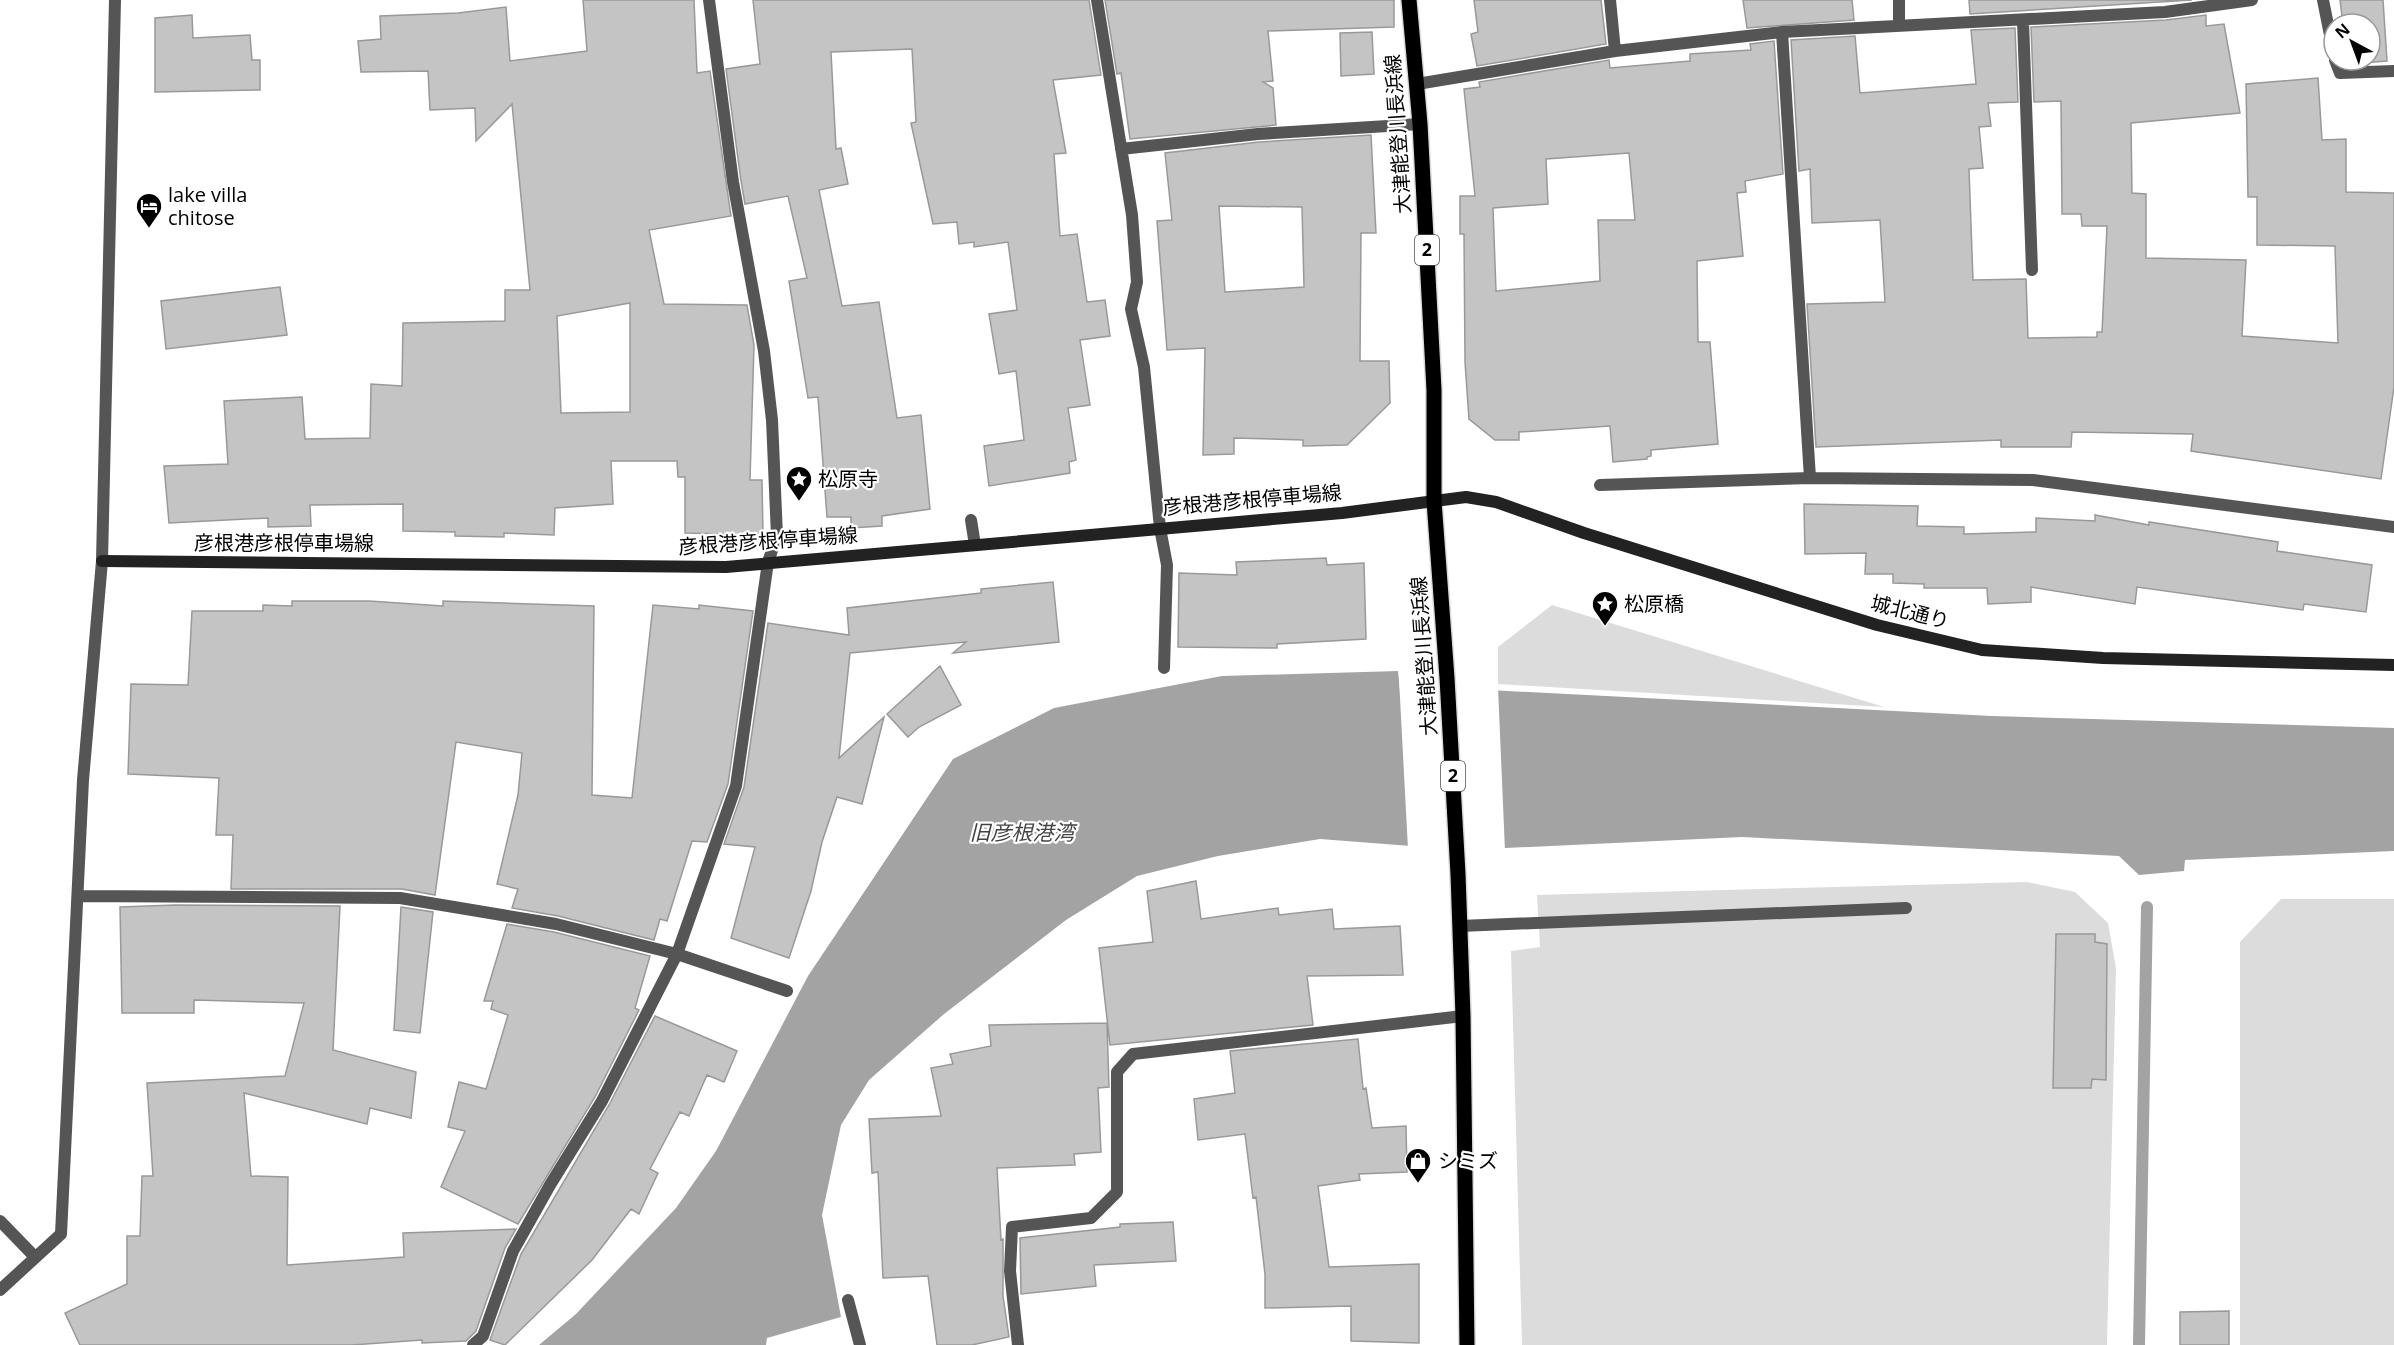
<svg xmlns="http://www.w3.org/2000/svg" width="2394" height="1345" font-family="'Open Sans','Noto Sans JP',sans-serif">
<style>
.green{fill:#dcdcdc}
.water{fill:#a3a3a3}
.pier{fill:#fff}
.lines{fill:none;stroke-linecap:round;stroke-linejoin:round}
.stream{stroke:#a3a3a3;stroke-width:12}
.building{fill:#c4c4c4;stroke:#999;stroke-width:1.5;fill-rule:evenodd}
.primary-casing{stroke:#dbdbdb;stroke-width:18}
.lane{stroke:#555;stroke-width:12}
.street{stroke:#555;stroke-width:12}
.secondary{stroke:#222;stroke-width:12}
.primary{stroke:#000;stroke-width:15}
.labels{text-anchor:middle;stroke-width:4.5;stroke-linejoin:round;paint-order:stroke}
.shield{fill:#fff;stroke:#4c4c4c;stroke-width:1.5}
.shield-label{font-size:18px;font-weight:bold;fill:#000}
.street-label{font-size:20px;fill:#000;stroke:#fff}
.poi-label{font-size:20px;fill:#000;stroke:#fff;text-anchor:start}
.water-label{font-size:21px;font-style:italic;fill:#444;stroke:#fff}
</style>
<rect width="100%" height="100%" fill="#fff"/>
<!-- green -->
<path class="green" d="M 1552,605 L 1884,707 L 1498,684 L 1498,647 Z
M 2027,882 L 2075,892 L 2108,923 L 2116,968 L 2107,1345 L 1522,1345 L 1511,951 L 1540,947 L 1537,895 Z
M 2281,899 L 2394,899 L 2394,1345 L 2240,1345 L 2240,942 Z"/>
<!-- water -->
<path class="water" d="M 1398,671 L 1400,691 L 1488,690 L 1992,716 L 2394,728 L 2394,851 L 2185,860 L 2184,871 L 2139,875 L 2119,856 L 1742,837 L 1463,850 L 1320,839 L 1218,856 L 1137,876 L 1066,920 L 944,1014 L 869,1080 L 841,1125 L 822,1215 L 841,1317 L 767,1338 L 766,1345 L 539,1345 L 576,1314 L 676,1208 L 716,1151 L 808,976 L 953,759 L 1054,708 L 1222,676 Z"/>
<!-- pier -->
<path class="pier" d="M 1399,679 L 1402,679 L 1403,689 L 1498,687 L 1505,851 L 1463,853 L 1408,849 Z"/>
<g class="lines">
<!-- stream -->
<path class="stream" d="M 2139,1345 L 2147,907"/>
</g>
<!-- building -->
<path class="building" d="M 583,0 L 694,0 L 697,73 L 710,71 L 731,216 L 649,230 L 664,304 L 747,305 L 754,345 L 750,480 L 762,480 L 763,535 L 685,533 L 685,477 L 678,477 L 677,461 L 611,461 L 613,504 L 555,508 L 554,535 L 504,533 L 504,537 L 455,536 L 455,532 L 403,531 L 403,504 L 310,505 L 311,526 L 268,527 L 268,518 L 169,523 L 164,466 L 228,464 L 224,401 L 302,397 L 305,439 L 370,438 L 371,384 L 402,386 L 403,323 L 505,321 L 505,290 L 530,290 L 512,104 L 476,141 L 475,108 L 430,110 L 428,71 L 361,72 L 358,41 L 381,39 L 380,16 L 458,13 L 506,7 L 510,61 L 587,51 ZM 630,303 L 630,412 L 561,413 L 557,316 Z
M 753,0 L 1089,0 L 1101,75 L 1053,80 L 1066,153 L 1054,154 L 1060,236 L 1077,234 L 1087,302 L 1105,300 L 1110,336 L 1080,340 L 1090,405 L 1068,408 L 1076,460 L 1069,462 L 1070,473 L 989,486 L 984,446 L 1024,440 L 1016,371 L 999,374 L 989,314 L 1017,310 L 1008,242 L 974,247 L 974,242 L 959,244 L 957,222 L 933,224 L 911,123 L 916,122 L 912,49 L 831,52 L 836,149 L 841,148 L 848,184 L 819,190 L 842,306 L 879,302 L 897,418 L 921,415 L 930,509 L 882,516 L 882,526 L 851,528 L 851,517 L 827,517 L 818,397 L 808,398 L 789,281 L 807,278 L 788,196 L 745,204 L 741,181 L 726,69 L 760,64 Z
M 1105,0 L 1394,0 L 1394,27 L 1268,31 L 1273,81 L 1263,82 L 1273,88 L 1276,125 L 1130,139 L 1121,73 L 1117,74 Z
M 1474,0 L 1601,0 L 1606,44 L 1477,66 L 1471,34 L 1478,32 Z
M 1743,0 L 1852,0 L 1854,20 L 1747,28 Z
M 1969,0 L 2192,0 L 1970,14 Z
M 2340,0 L 2383,0 L 2387,61 L 2349,64 L 2348,60 L 2370,60 L 2370,24 L 2343,24 Z
M 192,15 L 193,38 L 250,35 L 252,60 L 260,60 L 260,90 L 155,92 L 155,18 Z
M 2206,15 L 2206,26 L 2224,24 L 2240,113 L 2131,123 L 2132,193 L 2146,194 L 2146,258 L 2246,260 L 2242,336 L 2338,343 L 2335,246 L 2257,245 L 2257,197 L 2248,197 L 2246,84 L 2318,78 L 2322,140 L 2346,139 L 2346,192 L 2394,193 L 2394,387 L 2381,479 L 2191,451 L 2193,434 L 2072,432 L 2071,447 L 2001,447 L 2001,440 L 1816,447 L 1807,304 L 1885,302 L 1880,220 L 1812,223 L 1810,169 L 1799,171 L 1791,40 L 1855,36 L 1860,93 L 1976,84 L 1971,30 L 2015,28 L 2018,102 L 1988,103 L 1991,126 L 1979,127 L 1983,168 L 1969,169 L 1973,280 L 2026,279 L 2028,338 L 2097,337 L 2097,332 L 2102,332 L 2107,226 L 2082,226 L 2081,214 L 2062,214 L 2061,101 L 2034,102 L 2031,27 L 2166,20 Z
M 1372,32 L 1374,74 L 1341,76 L 1340,33 Z
M 1774,41 L 1783,174 L 1745,181 L 1746,192 L 1737,193 L 1743,256 L 1697,261 L 1698,342 L 1710,342 L 1718,444 L 1651,450 L 1651,456 L 1647,457 L 1647,459 L 1613,462 L 1610,426 L 1519,432 L 1519,440 L 1495,440 L 1469,419 L 1465,362 L 1464,234 L 1460,234 L 1460,196 L 1475,196 L 1464,89 L 1480,87 L 1479,82 L 1609,60 L 1610,68 L 1690,61 L 1690,54 L 1751,50 L 1750,44 ZM 1629,153 L 1635,220 L 1598,220 L 1600,281 L 1496,291 L 1493,208 L 1548,204 L 1546,159 Z
M 1371,135 L 1376,233 L 1361,233 L 1360,361 L 1389,361 L 1390,403 L 1347,445 L 1303,446 L 1303,440 L 1234,438 L 1234,454 L 1203,455 L 1205,348 L 1167,350 L 1157,221 L 1172,220 L 1165,153 L 1259,142 ZM 1219,206 L 1302,207 L 1304,287 L 1225,292 Z
M 280,287 L 287,335 L 166,349 L 161,301 Z
M 1804,504 L 1918,506 L 1917,526 L 1964,527 L 1964,534 L 2036,532 L 2036,518 L 2095,521 L 2095,515 L 2149,525 L 2149,522 L 2278,542 L 2277,551 L 2372,565 L 2366,612 L 2304,604 L 2303,610 L 2137,587 L 2135,604 L 2031,587 L 2031,602 L 1988,604 L 1987,588 L 1924,588 L 1924,584 L 1893,583 L 1893,574 L 1865,574 L 1866,553 L 1805,554 Z
M 1326,558 L 1327,565 L 1364,563 L 1366,639 L 1277,644 L 1277,648 L 1178,647 L 1179,573 L 1237,575 L 1236,562 Z
M 1053,582 L 1059,642 L 953,653 L 966,642 L 850,653 L 839,758 L 884,717 L 862,804 L 837,797 L 822,842 L 811,891 L 789,958 L 731,938 L 755,847 L 724,844 L 744,787 L 768,623 L 849,635 L 847,608 L 981,593 L 981,589 Z
M 292,601 L 369,601 L 443,606 L 443,601 L 594,606 L 592,795 L 632,798 L 653,605 L 699,609 L 699,605 L 753,611 L 728,784 L 707,842 L 692,841 L 667,921 L 660,919 L 654,940 L 558,916 L 512,908 L 518,889 L 497,884 L 518,795 L 522,753 L 456,742 L 435,895 L 402,889 L 231,889 L 233,835 L 216,835 L 219,778 L 128,774 L 131,684 L 188,685 L 192,611 L 263,611 L 263,605 L 292,606 Z
M 940,666 L 961,705 L 919,727 L 908,737 L 887,714 Z
M 1196,881 L 1201,919 L 1278,908 L 1279,915 L 1332,909 L 1334,929 L 1400,926 L 1403,975 L 1307,976 L 1313,1025 L 1110,1045 L 1099,948 L 1153,942 L 1147,891 Z
M 175,905 L 340,906 L 333,1050 L 416,1072 L 411,1118 L 370,1108 L 367,1124 L 244,1093 L 251,1176 L 288,1177 L 287,1265 L 404,1257 L 403,1233 L 516,1229 L 505,1248 L 476,1331 L 466,1341 L 422,1343 L 422,1340 L 352,1345 L 80,1345 L 65,1313 L 127,1284 L 127,1236 L 140,1236 L 142,1176 L 153,1176 L 147,1083 L 285,1076 L 304,1003 L 194,1000 L 194,1013 L 122,1013 L 120,907 Z
M 401,907 L 433,912 L 420,1033 L 394,1030 Z
M 507,924 L 554,932 L 650,956 L 635,1008 L 639,1010 L 595,1097 L 518,1224 L 441,1187 L 465,1131 L 448,1127 L 459,1082 L 486,1089 L 508,1015 L 491,1009 L 493,1001 L 484,1001 Z
M 2056,934 L 2095,934 L 2095,942 L 2107,944 L 2106,1080 L 2092,1079 L 2091,1088 L 2053,1088 Z
M 655,1016 L 737,1051 L 724,1082 L 707,1075 L 689,1116 L 680,1112 L 650,1169 L 658,1173 L 639,1214 L 631,1209 L 592,1260 L 505,1345 L 490,1340 L 521,1254 L 609,1105 Z
M 1107,1023 L 1109,1087 L 1098,1088 L 1101,1152 L 1074,1154 L 1075,1165 L 997,1168 L 1001,1240 L 1003,1239 L 1003,1296 L 1009,1337 L 972,1345 L 937,1345 L 928,1276 L 883,1278 L 878,1172 L 872,1173 L 869,1119 L 941,1116 L 931,1068 L 953,1064 L 950,1054 L 991,1046 L 989,1025 Z
M 1358,1039 L 1363,1089 L 1366,1088 L 1372,1128 L 1406,1126 L 1407,1172 L 1359,1174 L 1360,1180 L 1318,1186 L 1329,1267 L 1419,1264 L 1419,1343 L 1351,1341 L 1351,1306 L 1265,1308 L 1265,1274 L 1256,1197 L 1253,1198 L 1245,1134 L 1198,1140 L 1194,1099 L 1235,1093 L 1230,1051 Z
M 1173,1222 L 1176,1261 L 1094,1265 L 1096,1286 L 1021,1294 L 1020,1238 L 1120,1227 L 1120,1224 Z
M 2229,1311 L 2229,1345 L 2180,1345 L 2180,1312 Z"/>
<g class="lines">
<!-- primary casing -->
<g class="primary-casing">
<path id="primary" d="M 1409,0 L 1420,124 L 1434,390 L 1434,501 L 1447,678 L 1458,874 L 1463,1016 L 1467,1345"/>
</g>
<!-- lane -->
<path class="lane" d="M 971,520 L 975,545
M 1160,528 L 1167,565 L 1164,668
M 1460,926 L 1906,908
M 677,954 L 787,991
M 0,1221 L 35,1257"/>
<!-- street -->
<path class="street" d="M 1097,0 L 1132,215 L 1137,282 L 1131,309 L 1144,367 L 1160,528
M 1610,0 L 1615,51
M 2323,0 L 2334,55
M 2023,21 L 2032,270
M 1899,25 L 1899,0
M 1782,32 L 1810,478
M 2335,60 L 2340,73 L 2394,71
M 1417,84 L 1615,51 L 1782,32 L 2165,12 L 2252,0
M 1121,149 L 1258,134 L 1420,124
M 1600,485 L 1810,478 L 2033,480 L 2394,527
M 78,896 L 400,898 L 556,924 L 677,954
M 0,1290 L 61,1234 L 83,780 L 102,561 L 115,0
M 848,1300 L 860,1345
M 473,1345 L 483,1336 L 513,1251 L 550,1185 L 602,1101 L 677,954 L 736,786 L 768,562 L 777,536 L 772,420 L 764,351 L 733,182 L 709,0
M 1018,1345 L 1010,1271 L 1012,1227 L 1091,1218 L 1117,1192 L 1117,1072 L 1133,1054 L 1463,1016"/>
<!-- secondary -->
<path class="secondary" d="M 102,561 L 726,567 L 1342,513 L 1466,497 L 1496,502 L 1584,533 L 1877,625 L 1982,650 L 2103,658 L 2394,665"/>
<!-- primary -->
<use href="#primary" class="primary"/>
</g>
<!-- icons -->
<defs>
<g id="hotel-pin" transform="scale(1.35)"><path d="M0 17L-7.5 6A9.5 9.5 0 1 1 7.5 6Z" fill="#000" stroke="#fff"/><path d="M-6-4.5h1.5V1H6V5H4.5V3h-9V5H-6ZM-4 0a1.8 1.8 0 1 1 3.6 0ZM.5 0V-2.5h3Q6-2.5 6 0Z" fill="#fff"/></g>
<g id="sight-pin" transform="scale(1.35)"><path d="M0 17L-7.5 6A9.5 9.5 0 1 1 7.5 6Z" fill="#000" stroke="#fff"/><path d="M0-6L1.8-2.2L6-1.7L2.9 1.2L3.7 5.4L0 3.3L-3.7 5.4L-2.9 1.2L-6-1.7L-1.8-2.2Z" fill="#fff"/></g>
<g id="shop-pin" transform="scale(1.35)"><path d="M0 17L-7.5 6A9.5 9.5 0 1 1 7.5 6Z" fill="#000" stroke="#fff"/><path d="M-5-2.5h2.3a2.7 3.5 0 0 1 5.4 0H5L5.5 6h-11ZM-1.5-2.5h3a1.5 2.3 0 0 0-3 0Z" fill="#fff"/></g>
</defs>
<g fill-rule="evenodd">
<use href="#hotel-pin" x="149" y="206"/>
<use href="#sight-pin" x="799" y="479"/>
<use href="#sight-pin" x="1605" y="604"/>
<use href="#shop-pin" x="1418" y="1161"/>
</g>
<g class="labels">
<!-- shield labels -->
<g class="shield">
<rect x="1415" y="235" width="24" height="30" rx="4.5"/>
<rect x="1441" y="761" width="24" height="30" rx="4.5"/>
</g>
<g class="shield-label">
<text x="1427" y="256">2</text>
<text x="1453" y="782">2</text>
</g>
<!-- street labels -->
<g class="street-label">
<text transform="translate(1398 134) rotate(-94)" y="7">大津能登川長浜線</text>
<text transform="translate(1252 500) rotate(-5)" y="7">彦根港彦根停車場線</text>
<text transform="translate(768 541) rotate(-4)" y="7">彦根港彦根停車場線</text>
<text x="284" y="550">彦根港彦根停車場線</text>
<text transform="translate(1910 612) rotate(14)" y="7">城北通り</text>
<text transform="translate(1424 656) rotate(-94)" y="7">大津能登川長浜線</text>
</g>
<!-- poi labels -->
<g class="poi-label">
<text x="168" y="202">lake villa<tspan x="168" dy="23">chitose</tspan></text>
<text x="818" y="486">松原寺</text>
<text x="1624" y="611">松原橋</text>
<text x="1438" y="1168">シミズ</text>
</g>
<!-- water labels -->
<g class="water-label">
<text x="1022" y="840">旧彦根港湾</text>
</g>
</g>
<!-- north arrow -->
<g transform="translate(2352 42) rotate(319)"><circle r="28" fill="#ffffff" stroke="#999999" stroke-width="1.5"/>
<path d="M0-4.5L10 22L0 15L-10 22Z" fill="#000000"/>
<text y="-9" font-size="16" font-weight="bold" text-anchor="middle" fill="#000000">N</text>
</g>
</svg>
